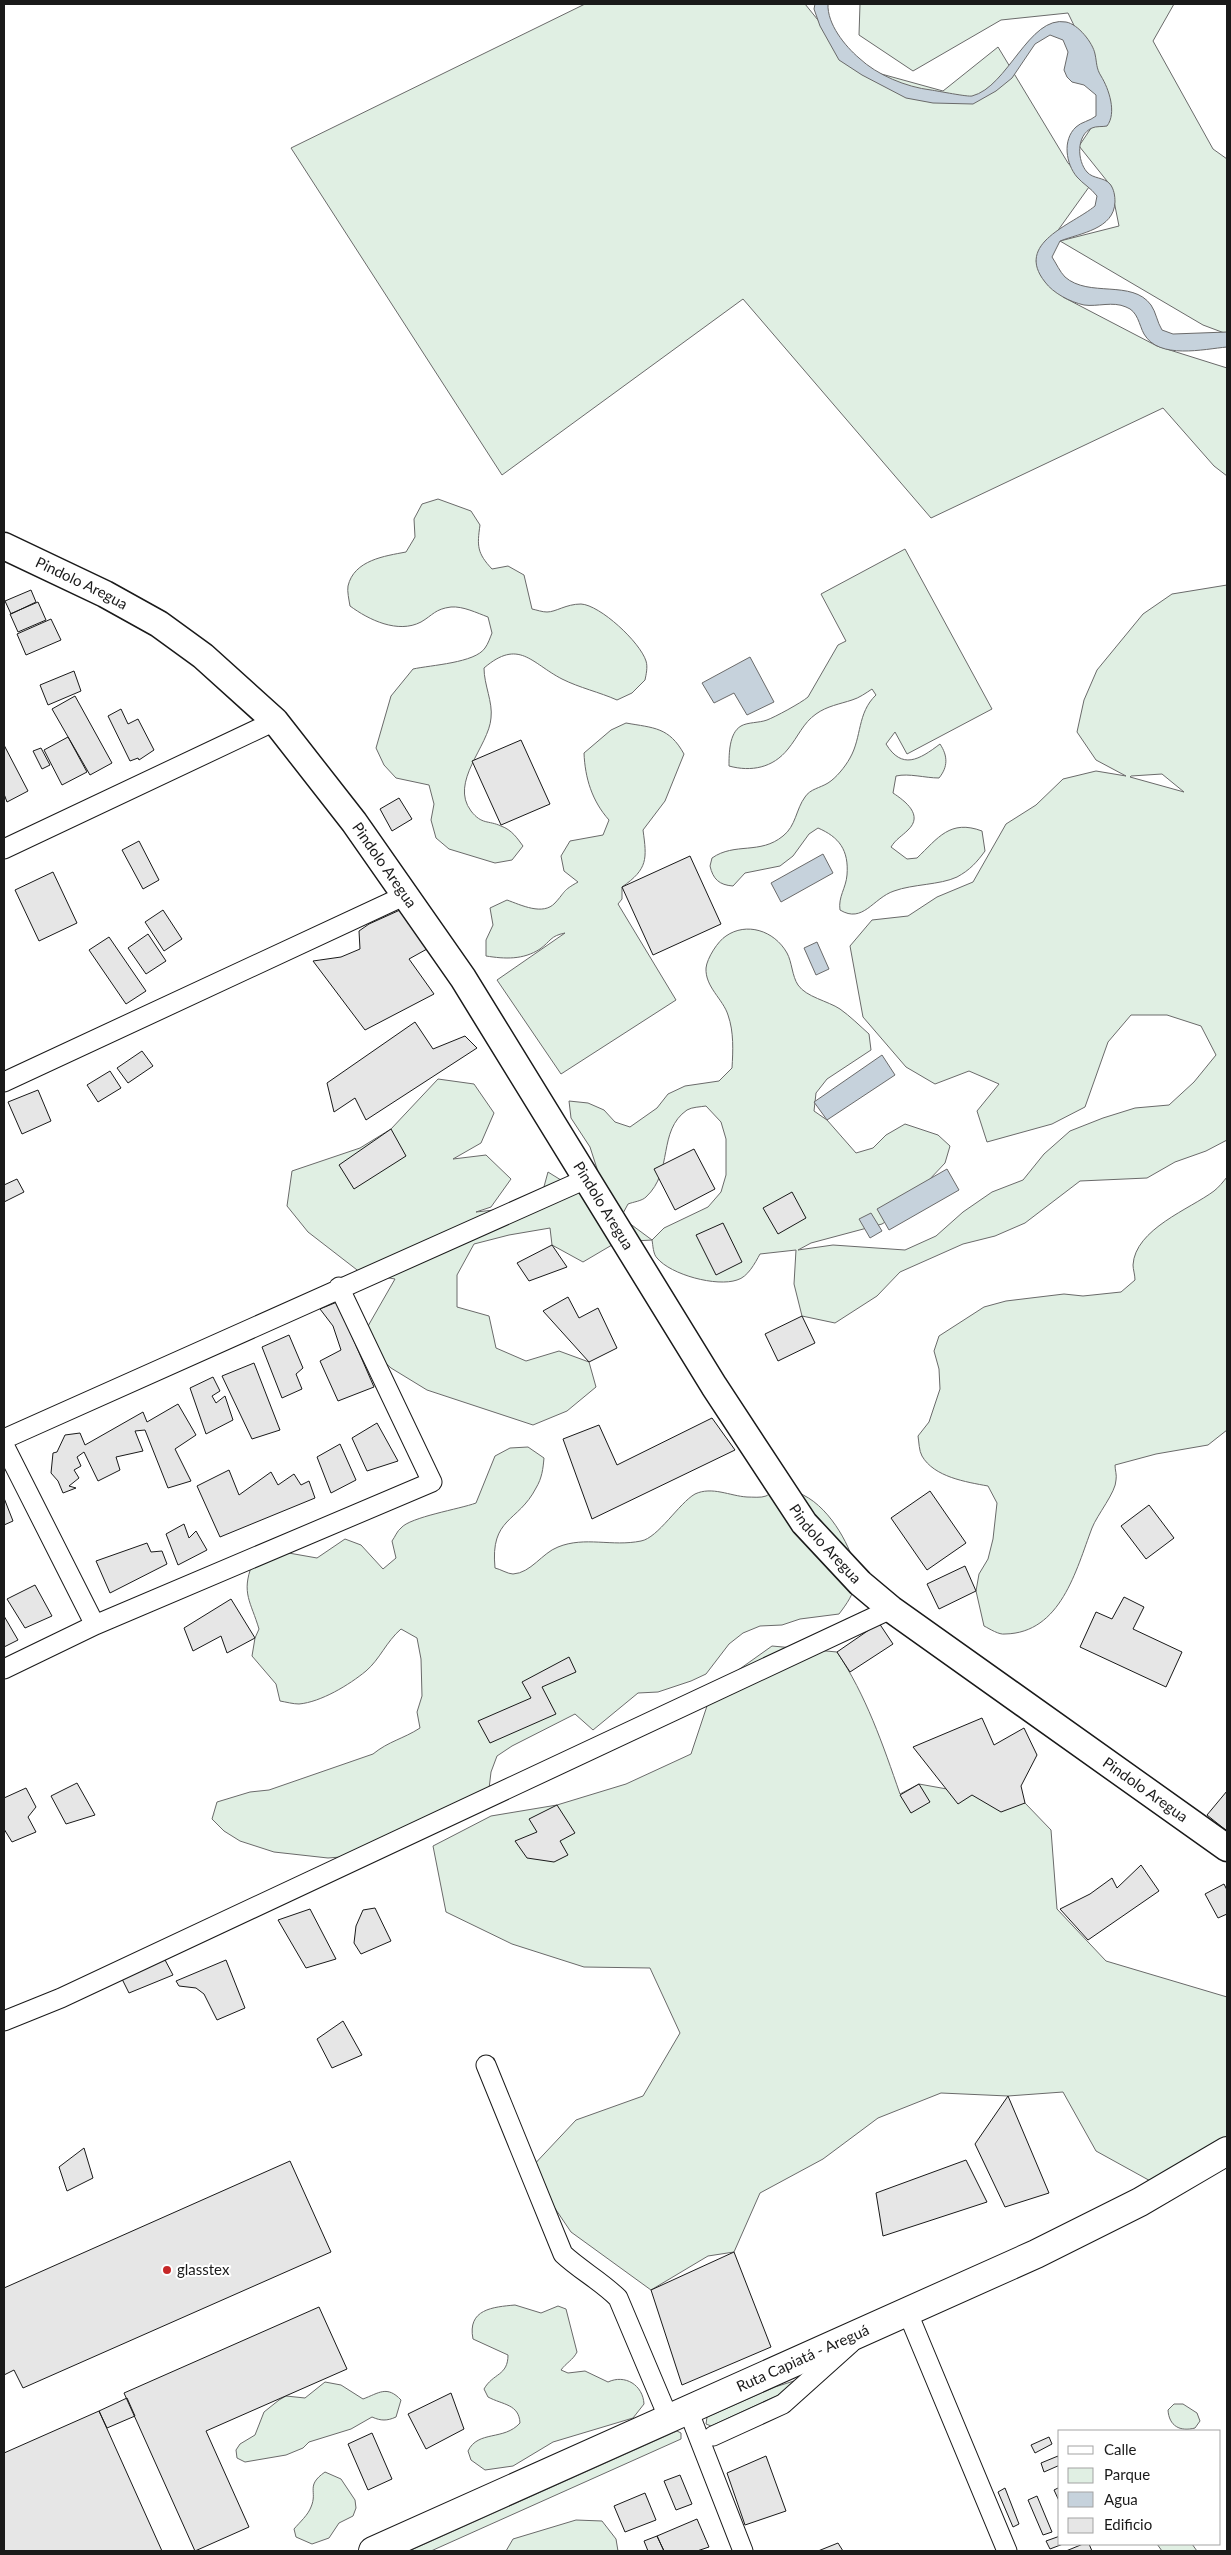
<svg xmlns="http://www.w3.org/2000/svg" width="1231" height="2555" font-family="Lato,sans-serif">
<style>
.green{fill:#e0efe3;stroke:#6a6a6a;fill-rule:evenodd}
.water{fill:#c6d2dc;stroke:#6a6a6a}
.building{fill:#e6e6e6;stroke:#1a1a1a}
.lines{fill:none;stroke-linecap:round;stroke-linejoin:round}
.minor-casing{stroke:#1a1a1a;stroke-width:21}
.secondary-casing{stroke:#1a1a1a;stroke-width:29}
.primary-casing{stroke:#1a1a1a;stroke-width:30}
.minor{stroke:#fff;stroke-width:19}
.secondary{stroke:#fff;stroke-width:26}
.primary{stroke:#fff;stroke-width:28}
.poi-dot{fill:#c62828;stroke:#fff;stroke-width:2}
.labels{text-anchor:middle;stroke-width:4;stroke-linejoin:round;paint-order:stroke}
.street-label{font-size:15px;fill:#1a1a1a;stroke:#fff}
.poi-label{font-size:15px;fill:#1a1a1a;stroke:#fff;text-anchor:start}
</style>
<rect width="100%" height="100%" fill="#fff"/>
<!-- green -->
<path class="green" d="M 585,4 L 805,4 L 856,67 L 943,91 L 998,47 L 1068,163 L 1089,187 L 1036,261 L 1063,297 L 1157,346 L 1227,368 L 1227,476 L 1214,466 L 1163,408 L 931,518 L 743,299 L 502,475 L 291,148 Z
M 860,4 L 1174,4 L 1153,41 L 1213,149 L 1227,159 L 1227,334 L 1203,325 L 1060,241 L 1119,226 L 1111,186 L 1079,146 L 1110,100 L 1068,13 L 1001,20 L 913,71 L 859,35 Z
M 438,499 L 471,511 L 480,525 C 477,546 477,553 492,569 L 508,566 L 524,575 L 532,609 C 537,610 542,612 547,612 C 556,612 566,604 581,604 C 600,605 640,642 646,661 C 648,667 646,675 645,680 L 632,693 L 617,700 C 599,692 580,688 562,679 C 531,663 519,638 484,668 C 484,685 493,702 491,718 C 489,746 449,782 471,811 C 482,825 488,820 501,826 C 512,830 517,838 523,846 L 512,860 L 495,863 L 449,849 L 436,838 L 431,820 L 434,804 L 429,785 L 396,778 L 384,765 L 376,748 L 391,696 L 413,669 C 431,665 475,663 485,648 C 488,644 490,638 492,633 L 488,617 C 477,613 463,606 451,607 C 435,609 433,615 421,622 C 398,634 369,620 350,606 C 349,600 347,591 348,586 C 354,560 385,556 406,552 L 415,537 L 414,519 L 422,504 Z
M 905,549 L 992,709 L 907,754 L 895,732 L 886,744 C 902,770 919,760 940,744 C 948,756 948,767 939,778 C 925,778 909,773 896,776 L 893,793 C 905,801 924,815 908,830 C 902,836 896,839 891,847 L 907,859 L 917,858 C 938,838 950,819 982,831 L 985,851 C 977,862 970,870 957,877 C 940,885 913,884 894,891 C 873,898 863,924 840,910 C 838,897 846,888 847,875 C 849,850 839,837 818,828 L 809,834 L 793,856 L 780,866 L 745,873 L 733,886 C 719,885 713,879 710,866 L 712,858 C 735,842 760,855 783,836 C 796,826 796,809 805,797 C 810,789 820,788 828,783 C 836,778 845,767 850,758 C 862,737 857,713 876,695 L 872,689 C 866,693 859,698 852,700 C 840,704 827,706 816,714 C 803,723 798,737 788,749 C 773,768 751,772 729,766 C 729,754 729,733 741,726 C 748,722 759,723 767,720 C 775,717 801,703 808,697 L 838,645 L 846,641 L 821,594 Z
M 1227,585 L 1227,1140 L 1206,1151 L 1175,1162 L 1147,1178 L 1080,1181 L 1025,1223 L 995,1236 L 963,1244 L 900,1272 L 877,1296 L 835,1323 L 802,1316 L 794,1284 L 796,1250 L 760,1254 C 755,1263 748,1277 737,1280 C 717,1287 671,1275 657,1258 C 653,1254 653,1245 652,1240 L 617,1242 L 583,1262 L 552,1245 L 550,1228 L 509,1235 L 474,1244 L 457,1275 L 457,1307 L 489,1316 L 496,1348 L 526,1361 L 559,1351 L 589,1362 L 596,1387 L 567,1411 L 533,1425 L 427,1390 L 391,1368 L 360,1340 L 395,1279 L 361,1273 L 308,1232 L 287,1206 L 292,1171 L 360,1148 L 391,1129 L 438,1079 L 474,1084 L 494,1113 L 481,1143 L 453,1159 L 486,1155 L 511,1179 L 491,1207 L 476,1212 L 539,1205 L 548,1172 L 577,1190 L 601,1181 L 590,1147 L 571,1118 L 569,1101 L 588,1103 L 604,1110 L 615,1122 L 630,1127 L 657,1108 L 668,1094 L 685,1086 L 719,1081 L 732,1068 C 733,1051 734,1032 728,1015 C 723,999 705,987 706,968 C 707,958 718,941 726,936 C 746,922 774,930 787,953 C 792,962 792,976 798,985 C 806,997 828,1001 840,1009 C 850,1016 860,1026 869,1034 L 871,1050 L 827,1079 L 816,1093 L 814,1111 L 827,1120 L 856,1153 L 873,1148 L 886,1135 L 905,1124 L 938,1135 L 950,1146 L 945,1163 L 896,1215 L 882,1224 L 811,1243 L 798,1250 L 833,1245 L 905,1250 L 936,1236 L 963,1212 L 992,1192 L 1023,1180 L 1044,1154 L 1070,1131 L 1103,1118 L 1135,1108 L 1169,1105 L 1194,1082 L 1216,1055 L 1201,1026 L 1167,1015 L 1131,1015 L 1108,1042 L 1085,1107 L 1052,1124 L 987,1142 L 977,1111 L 999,1084 L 969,1071 L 935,1084 L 906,1067 L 863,1017 L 850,946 L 872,920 L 908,916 L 937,897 L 973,882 L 1006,824 L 1036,805 L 1063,779 L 1096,771 L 1126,776 L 1096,760 L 1077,732 L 1084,700 L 1097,670 L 1143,614 L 1172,594 ZM 1162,774 L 1184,792 L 1130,777 L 1131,776 ZM 706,1106 L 721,1122 L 726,1139 L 726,1175 L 721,1192 L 708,1207 L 664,1228 L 652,1240 L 621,1217 L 628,1204 C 633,1202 642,1201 646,1197 C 674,1171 657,1131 687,1110 C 692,1107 700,1107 706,1106 Z
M 626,723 C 654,728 669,727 684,754 L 665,801 L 643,830 C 647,859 648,869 622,887 L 622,899 L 618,904 L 676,1000 L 561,1074 L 497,980 L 565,933 C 550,936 551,941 540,949 C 523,960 505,959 486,956 L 486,940 L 493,925 L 490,908 L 507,900 C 521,905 543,916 555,903 C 566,891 562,891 578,882 L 564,871 L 561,856 L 570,841 L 603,835 L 609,820 C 592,801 585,778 584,753 L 611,730 Z
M 1227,1177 L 1227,1430 L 1208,1445 L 1156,1454 L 1115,1465 C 1115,1470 1117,1475 1116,1480 C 1116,1492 1097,1515 1092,1528 C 1076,1570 1061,1633 1005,1634 C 999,1635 990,1629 984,1626 L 976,1591 L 979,1574 L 988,1559 L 993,1539 L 997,1503 L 988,1486 C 966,1482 934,1477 922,1456 C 919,1451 919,1442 918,1436 L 929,1422 L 940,1389 L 939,1369 L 934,1351 L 939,1336 L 984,1307 L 1006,1301 L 1064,1294 L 1083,1296 L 1121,1292 L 1135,1280 C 1135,1275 1133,1269 1133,1265 C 1135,1229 1190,1209 1214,1191 C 1219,1187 1223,1182 1227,1177 Z
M 528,1447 L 544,1458 C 543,1469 542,1478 536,1488 C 518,1523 490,1517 495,1568 C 500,1569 508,1574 513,1574 C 531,1573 542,1553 558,1547 C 585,1536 612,1547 641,1541 C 658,1538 679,1503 695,1494 C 712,1486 730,1496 747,1497 C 753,1497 761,1498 766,1496 C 770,1494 775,1490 780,1490 C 813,1488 839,1525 850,1552 C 861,1579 856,1592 839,1614 L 800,1619 L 782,1625 L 760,1626 L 743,1633 L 729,1644 L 706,1674 L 691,1681 L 658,1692 L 638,1693 L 593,1730 L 575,1714 L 512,1746 L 497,1756 L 491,1772 L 489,1789 L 365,1855 L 328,1858 L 274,1852 L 240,1841 L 224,1831 L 212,1819 L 217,1802 L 250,1792 L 269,1790 L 373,1754 C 389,1741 403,1739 420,1728 L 417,1712 L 422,1696 L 421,1659 L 417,1638 L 401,1629 C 386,1642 380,1659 366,1671 C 349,1685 321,1702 299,1704 C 293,1704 286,1702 280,1701 L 276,1684 L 252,1656 L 255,1638 L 259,1629 C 251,1602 241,1593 252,1565 L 283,1552 L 317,1558 L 345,1539 L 361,1545 L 383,1569 L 396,1558 L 392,1541 C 395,1537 397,1531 401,1528 C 410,1517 460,1509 476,1503 L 495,1456 L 510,1448 Z
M 772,1646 L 837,1652 C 866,1695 883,1745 900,1794 L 919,1784 L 1025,1803 L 1051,1830 L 1057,1909 L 1106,1961 L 1227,1997 L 1227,2151 L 1154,2183 L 1096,2151 L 1063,2092 L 1008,2096 L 941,2093 L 878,2118 L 823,2159 L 760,2193 L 734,2252 L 708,2256 L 651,2290 L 571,2232 L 529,2170 L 576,2120 L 643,2096 L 680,2033 L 650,1968 L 584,1967 L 512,1944 L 446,1912 L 433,1846 L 491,1816 L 557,1805 L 626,1784 L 691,1754 L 713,1688 Z
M 515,2305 L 541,2313 L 558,2306 L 566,2309 L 577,2352 C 573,2360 566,2363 561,2370 L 568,2373 L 585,2371 L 608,2382 C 625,2374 643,2385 644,2404 L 633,2418 L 553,2442 L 513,2466 L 485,2470 L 471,2460 L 468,2451 C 478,2430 504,2441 520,2423 C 519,2404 503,2405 488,2397 L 484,2389 C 493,2373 508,2376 508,2355 L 473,2339 C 467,2309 493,2307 515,2305 Z
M 797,2380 L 785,2392 L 711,2426 L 706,2424 L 707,2417 L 775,2387 Z
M 325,2382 L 341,2385 L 363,2399 C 379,2393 387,2385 401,2400 L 396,2417 C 387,2421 381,2421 372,2417 L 351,2429 L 309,2442 L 303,2448 L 286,2455 L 245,2462 L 237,2458 L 236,2450 L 240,2444 L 255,2435 L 264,2412 L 279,2400 L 286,2396 L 305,2398 Z
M 1174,2404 L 1183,2404 L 1197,2413 L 1200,2421 L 1195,2428 C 1180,2432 1169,2426 1168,2410 Z
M 677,2431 L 681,2433 L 681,2439 L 431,2551 L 409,2551 Z
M 325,2472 L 341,2479 L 355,2500 L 356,2508 L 353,2516 L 339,2523 L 329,2538 L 312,2544 L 296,2537 L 294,2529 C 300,2522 308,2515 311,2507 C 318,2491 305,2486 325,2472 Z
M 576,2520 L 602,2521 L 616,2539 L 618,2551 L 506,2551 L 513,2539 Z
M 1157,2544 L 1192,2544 L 1197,2551 L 1162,2551 Z"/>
<!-- water -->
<path class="water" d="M 815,4 L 828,4 C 827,24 845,46 859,58 C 877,75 906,87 931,90 C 938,91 968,97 972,96 C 1008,87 1029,15 1066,22 C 1078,24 1093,43 1095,54 C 1097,63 1096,68 1101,76 C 1109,89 1117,113 1107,126 C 1102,127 1096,126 1092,128 C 1076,135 1077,161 1087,172 C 1093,179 1104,177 1110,184 C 1114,189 1115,196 1115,202 C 1114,229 1081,233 1060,241 L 1052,257 C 1056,263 1060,272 1065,277 C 1089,298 1132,279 1151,305 C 1156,312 1157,322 1162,330 L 1173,334 L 1227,332 L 1227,347 C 1204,349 1159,360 1144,334 C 1139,325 1138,311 1126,307 C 1113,301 1097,307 1084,305 C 1070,302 1053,293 1045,282 C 1014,243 1072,225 1095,206 L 1097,196 C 1091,188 1083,184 1077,177 C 1066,164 1062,140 1076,127 C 1081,122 1090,121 1096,116 L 1096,95 L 1084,85 L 1072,82 L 1067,77 L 1064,70 L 1068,52 L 1063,40 L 1050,35 L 1035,44 L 1012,78 L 996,91 L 973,104 L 933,103 L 906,98 L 862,75 L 839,60 L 820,26 L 814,9 Z
M 750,657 L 774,702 L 747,715 L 734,693 L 714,703 L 702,683 Z
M 823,854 L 833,873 L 781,902 L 771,883 Z
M 817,942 L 829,969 L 816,975 L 804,948 Z
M 882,1055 L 895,1075 L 827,1120 L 814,1102 Z
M 947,1169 L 959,1190 L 889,1230 L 877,1209 Z
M 871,1213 L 882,1231 L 870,1238 L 859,1219 Z"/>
<!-- building -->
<path class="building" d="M 31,590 L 36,602 L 11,614 L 5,601 Z
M 38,602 L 46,620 L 18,632 L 10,614 Z
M 51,619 L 61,640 L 26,655 L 17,634 Z
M 74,671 L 81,691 L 48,705 L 40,685 Z
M 75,696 L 112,763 L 90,775 L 52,709 Z
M 121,709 L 128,724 L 138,719 L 154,750 L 139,760 L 138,758 L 130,761 L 108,716 Z
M 68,737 L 87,772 L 62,785 L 44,750 Z
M 521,740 L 550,804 L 501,825 L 472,761 Z
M 4,745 L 28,791 L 7,802 L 4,794 Z
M 41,748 L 50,765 L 42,769 L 33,751 Z
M 399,798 L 412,819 L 392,831 L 380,809 Z
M 139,841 L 159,880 L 143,889 L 122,850 Z
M 690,856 L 721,924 L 653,955 L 622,887 Z
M 53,872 L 77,923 L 39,941 L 15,890 Z
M 163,910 L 182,939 L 164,951 L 145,922 Z
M 400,910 L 427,949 L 409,959 L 434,994 L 365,1030 L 313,961 L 341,957 L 360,949 L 359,931 L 369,924 Z
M 148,934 L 166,961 L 146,974 L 128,948 Z
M 109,937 L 146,991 L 126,1004 L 89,950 Z
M 415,1022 L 433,1049 L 465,1036 L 477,1048 L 366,1120 L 355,1098 L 334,1112 L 327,1083 Z
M 142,1051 L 153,1066 L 128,1083 L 117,1068 Z
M 110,1071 L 121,1088 L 98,1102 L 87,1085 Z
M 38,1090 L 51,1121 L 22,1134 L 8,1102 Z
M 391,1129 L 406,1156 L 354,1189 L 339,1165 Z
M 694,1149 L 715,1189 L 675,1210 L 654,1169 Z
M 17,1179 L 24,1192 L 4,1202 L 4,1185 Z
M 792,1192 L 806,1218 L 778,1234 L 763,1208 Z
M 723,1223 L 742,1262 L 716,1275 L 696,1235 Z
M 552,1245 L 567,1267 L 529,1281 L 517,1263 Z
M 568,1297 L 579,1318 L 598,1308 L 617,1348 L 589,1362 L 543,1311 Z
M 337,1302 L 374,1387 L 338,1401 L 320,1361 L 341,1350 L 333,1326 L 320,1309 Z
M 802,1316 L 815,1343 L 778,1361 L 765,1334 Z
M 289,1335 L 303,1368 L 296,1374 L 302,1389 L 282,1398 L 262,1347 Z
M 254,1363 L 280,1430 L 252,1439 L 222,1376 Z
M 213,1377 L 220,1391 L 212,1396 L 216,1403 L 225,1396 L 233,1420 L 206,1434 L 190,1388 Z
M 178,1404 L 196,1435 L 175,1449 L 191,1481 L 168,1488 L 145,1430 L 135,1431 L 143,1451 L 116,1457 L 120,1470 L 98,1481 L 84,1452 L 77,1457 L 81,1466 L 74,1470 L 79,1478 L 69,1486 L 76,1488 L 63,1493 L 58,1481 L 51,1473 L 53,1453 L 57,1452 L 65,1435 L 80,1433 L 85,1445 L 143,1412 L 147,1422 Z
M 712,1418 L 735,1450 L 592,1519 L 563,1439 L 599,1425 L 617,1465 Z
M 377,1423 L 398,1461 L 367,1471 L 352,1438 Z
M 340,1444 L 356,1480 L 331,1493 L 317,1457 Z
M 229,1470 L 239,1495 L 271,1472 L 278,1485 L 294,1474 L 301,1485 L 309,1481 L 315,1498 L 220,1537 L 197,1486 Z
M 930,1491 L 966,1543 L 927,1570 L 891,1518 Z
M 4,1498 L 13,1521 L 4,1525 Z
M 1149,1505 L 1174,1538 L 1146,1559 L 1121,1526 Z
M 184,1524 L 189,1538 L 196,1531 L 207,1550 L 178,1565 L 166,1534 Z
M 147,1543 L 151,1552 L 162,1551 L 167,1564 L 110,1593 L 96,1561 Z
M 965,1566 L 976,1591 L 939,1609 L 927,1584 Z
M 35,1585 L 52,1616 L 25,1628 L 7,1599 Z
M 1124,1597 L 1144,1607 L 1133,1629 L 1182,1652 L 1166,1687 L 1080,1647 L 1096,1612 L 1112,1619 Z
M 231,1599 L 255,1638 L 227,1653 L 221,1636 L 193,1651 L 184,1628 Z
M 4,1616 L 18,1640 L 4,1647 Z
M 879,1623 L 893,1644 L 850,1672 L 837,1652 Z
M 569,1657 L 576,1672 L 542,1687 L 556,1714 L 490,1743 L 478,1721 L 531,1698 L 522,1682 Z
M 982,1718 L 994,1745 L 1024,1728 L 1037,1755 L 1021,1786 L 1025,1803 L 1001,1812 L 972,1795 L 958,1804 L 913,1747 Z
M 77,1783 L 95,1815 L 66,1824 L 51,1796 Z
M 919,1784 L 930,1802 L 911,1813 L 900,1795 Z
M 26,1788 L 36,1807 L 28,1817 L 36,1832 L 12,1842 L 4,1829 L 4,1798 Z
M 1227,1791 L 1227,1831 L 1207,1815 Z
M 557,1805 L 575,1833 L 560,1841 L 568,1855 L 554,1862 L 527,1858 L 515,1841 L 537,1832 L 529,1819 Z
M 1141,1865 L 1159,1891 L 1088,1940 L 1060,1909 L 1090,1894 L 1112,1878 L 1117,1888 Z
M 1224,1884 L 1227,1890 L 1227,1914 L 1218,1918 L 1205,1894 Z
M 375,1908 L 391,1941 L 361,1954 L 354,1943 L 356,1926 L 363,1910 Z
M 310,1909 L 336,1959 L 306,1968 L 278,1920 Z
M 164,1958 L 173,1975 L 129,1993 L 121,1977 Z
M 226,1960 L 245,2008 L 217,2020 L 204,1994 L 196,1988 L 179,1986 L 176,1981 Z
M 343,2021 L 362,2055 L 332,2068 L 317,2039 Z
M 1008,2096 L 1049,2193 L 1005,2207 L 975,2144 Z
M 84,2148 L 93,2178 L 67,2191 L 59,2167 Z
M 966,2160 L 987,2202 L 883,2236 L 876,2193 Z
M 290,2161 L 331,2252 L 23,2388 L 14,2370 L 4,2375 L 4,2288 Z
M 734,2252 L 771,2347 L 682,2385 L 651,2290 Z
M 319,2307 L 347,2369 L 206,2431 L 249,2527 L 195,2551 L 124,2393 Z
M 451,2393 L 464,2429 L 426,2449 L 408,2414 Z
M 127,2398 L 135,2416 L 107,2428 L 99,2411 Z
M 99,2411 L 162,2551 L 4,2551 L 4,2453 Z
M 372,2433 L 392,2479 L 368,2490 L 348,2444 Z
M 1049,2437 L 1052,2444 L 1035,2453 L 1031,2445 Z
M 766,2456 L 786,2511 L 745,2525 L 727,2473 Z
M 1058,2456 L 1060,2465 L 1044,2472 L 1041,2463 Z
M 680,2475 L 692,2504 L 676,2510 L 664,2481 Z
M 1060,2487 L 1060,2503 L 1054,2490 Z
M 1005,2488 L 1019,2524 L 1013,2527 L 998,2492 Z
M 645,2493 L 656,2520 L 625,2532 L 614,2506 Z
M 1037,2496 L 1052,2532 L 1043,2535 L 1028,2500 Z
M 697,2519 L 709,2547 L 697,2551 L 664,2551 L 657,2536 Z
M 657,2536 L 664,2551 L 648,2551 L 644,2541 Z
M 1060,2536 L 1060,2544 L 1063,2544 L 1050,2549 L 1046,2541 Z
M 838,2543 L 843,2551 L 818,2551 Z
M 1083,2544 L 1089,2544 L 1092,2551 L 1066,2551 Z"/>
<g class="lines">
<!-- minor casing -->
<g class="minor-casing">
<path id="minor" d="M 4,849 L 275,721
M 4,1082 L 406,895
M 4,1439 L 586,1179
M 4,1445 L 95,1625
M 4,1669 L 95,1625 L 432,1482 L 339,1287
M 4,2021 L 61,1998 L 891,1609
M 486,2065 L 563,2254 C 580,2270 601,2281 618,2298 L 669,2419
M 907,2311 L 1007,2551
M 688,2410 L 743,2551
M 713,2436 L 783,2404 L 851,2343"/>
</g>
<!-- secondary casing -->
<g class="secondary-casing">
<g id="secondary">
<path id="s1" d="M 4,546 L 105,594 L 159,624 L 203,656 L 275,721 L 354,822 L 463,978 L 714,1386 L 804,1523 L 860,1583 L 891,1609 L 1227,1848"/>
</g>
</g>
<!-- primary casing -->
<g class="primary-casing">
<g id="primary">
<path id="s2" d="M 373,2551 L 1036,2254 L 1140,2202 L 1227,2151"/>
</g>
</g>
<!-- minor -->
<use href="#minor" class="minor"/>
<!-- secondary -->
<use href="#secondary" class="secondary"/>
<!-- primary -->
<use href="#primary" class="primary"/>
</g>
<!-- markers -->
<circle class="poi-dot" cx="167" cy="2270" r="5"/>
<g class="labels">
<!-- street labels -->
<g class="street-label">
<text dy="5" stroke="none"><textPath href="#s1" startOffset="86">Pindolo Aregua</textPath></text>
<text dy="5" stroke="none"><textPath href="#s1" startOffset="506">Pindolo Aregua</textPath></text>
<text dy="5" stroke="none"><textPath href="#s1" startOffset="911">Pindolo Aregua</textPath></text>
<text dy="5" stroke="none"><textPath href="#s1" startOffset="1316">Pindolo Aregua</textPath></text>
<text dy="5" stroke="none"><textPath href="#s1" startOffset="1721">Pindolo Aregua</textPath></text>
<text dy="5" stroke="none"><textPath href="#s2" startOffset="471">Ruta Capiatá - Areguá</textPath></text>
</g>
<!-- poi labels -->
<g class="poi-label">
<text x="177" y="2275">glasstex</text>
</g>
</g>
<!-- border -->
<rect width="1231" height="2555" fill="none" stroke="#1a1a1a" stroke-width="10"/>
<!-- legend -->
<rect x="1058" y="2430" width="162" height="115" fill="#ffffff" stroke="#a3a3a3"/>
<rect x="1068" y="2446" width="25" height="8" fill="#ffffff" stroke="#a3a3a3"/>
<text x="1104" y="2455" font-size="15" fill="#1a1a1a">Calle</text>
<rect x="1068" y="2468" width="25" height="15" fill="#e0efe3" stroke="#a3a3a3"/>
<text x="1104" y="2480" font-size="15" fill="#1a1a1a">Parque</text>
<rect x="1068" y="2492" width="25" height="15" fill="#c6d2dc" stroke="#a3a3a3"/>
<text x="1104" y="2505" font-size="15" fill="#1a1a1a">Agua</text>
<rect x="1068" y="2518" width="25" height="15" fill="#e6e6e6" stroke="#a3a3a3"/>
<text x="1104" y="2530" font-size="15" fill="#1a1a1a">Edificio</text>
</svg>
